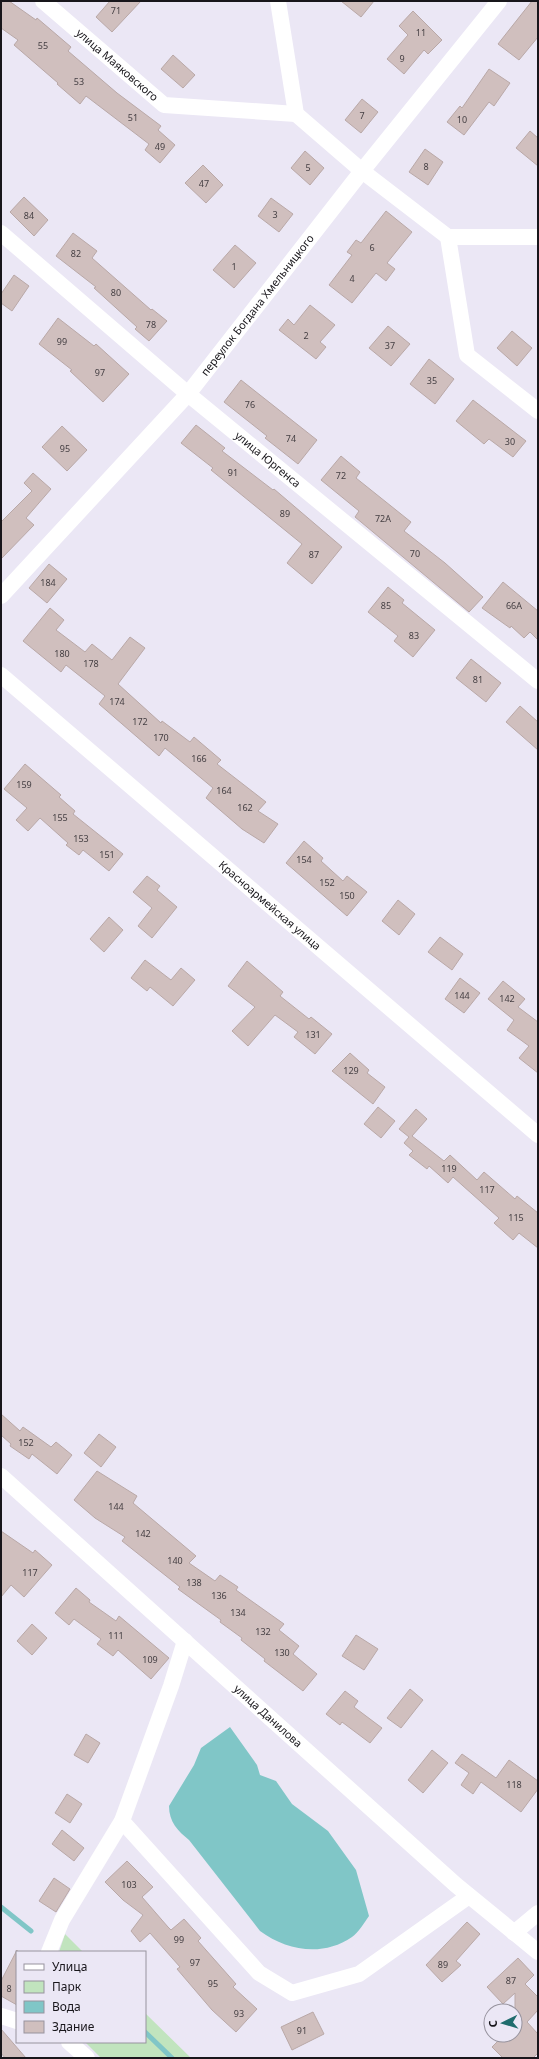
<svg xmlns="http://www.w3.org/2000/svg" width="539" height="2059" font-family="'Noto Sans',sans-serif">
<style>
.green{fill:#c1e4be}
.water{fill:#80c6c7}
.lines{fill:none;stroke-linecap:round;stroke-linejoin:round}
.stream{stroke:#80c6c7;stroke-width:5}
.building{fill:#d0bfbe;stroke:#b9a8a7}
.minor{stroke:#fff;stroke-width:16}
.labels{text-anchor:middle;stroke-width:3.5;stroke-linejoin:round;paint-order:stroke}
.number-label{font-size:9px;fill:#464044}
.street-label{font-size:11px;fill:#18161b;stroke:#ebe7f5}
</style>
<rect width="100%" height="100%" fill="#ebe7f5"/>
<!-- green -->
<path class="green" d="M 65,1934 L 83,1952 L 59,1952 Z
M 145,2013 L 191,2058 L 101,2058 L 85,2042 L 145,2042 Z"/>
<!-- water -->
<path class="water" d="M 230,1727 L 257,1765 L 260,1775 L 276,1781 L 292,1804 L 328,1831 L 356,1870 L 369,1916 C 364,1923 358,1933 352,1937 C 323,1957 287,1951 260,1931 L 189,1840 C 178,1831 169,1822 169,1806 L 194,1765 L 201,1748 Z"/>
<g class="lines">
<!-- stream -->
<path class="stream" d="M 1,1907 L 31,1931
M 145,2032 L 172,2058"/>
</g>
<!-- building -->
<path class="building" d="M 1,1 L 9,1 L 36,20 L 37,18 L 71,47 L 68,51 L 117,93 L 161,126 L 158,130 L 175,145 L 160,163 L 145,150 L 149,144 L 86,96 L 80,104 L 57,84 L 58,83 L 14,45 L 18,40 L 1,28 Z
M 110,1 L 141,1 L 112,32 L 96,17 Z
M 341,1 L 374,1 L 361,17 Z
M 532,1 L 538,1 L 538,37 L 519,60 L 498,44 Z
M 413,11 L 442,40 L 428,54 L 424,50 L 404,74 L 387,59 L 408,35 L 399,26 Z
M 173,55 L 195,75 L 183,88 L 161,69 Z
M 489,69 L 510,83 L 494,106 L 489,102 L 464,135 L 447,122 L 460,106 L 462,108 Z
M 362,99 L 378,112 L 361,133 L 345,120 Z
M 530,131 L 538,138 L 538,166 L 516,148 Z
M 425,149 L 443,162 L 428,185 L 409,172 Z
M 305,151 L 324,168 L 310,185 L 291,168 Z
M 203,165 L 223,185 L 206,203 L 185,183 Z
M 24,197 L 48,220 L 34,236 L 10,212 Z
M 271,198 L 293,214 L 279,232 L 258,216 Z
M 386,211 L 412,232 L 387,263 L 395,269 L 386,281 L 376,273 L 352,303 L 329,285 L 352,255 L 347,252 L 356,240 L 361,243 Z
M 73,233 L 97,251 L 92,258 L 151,310 L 152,309 L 167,321 L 149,341 L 135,329 L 137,327 L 94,288 L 96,287 L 56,256 Z
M 235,245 L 256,263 L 234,288 L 213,270 Z
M 14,275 L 29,286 L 12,311 L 1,303 L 1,294 Z
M 310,305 L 335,325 L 320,342 L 326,347 L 316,359 L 279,330 L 288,319 L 294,325 Z
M 58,318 L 94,346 L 96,344 L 129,374 L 103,402 L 70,371 L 72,370 L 39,344 Z
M 388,326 L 410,344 L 391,366 L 369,348 Z
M 512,331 L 532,348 L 517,366 L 497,348 Z
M 429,359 L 454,379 L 435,404 L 410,384 Z
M 241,380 L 317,440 L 298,464 L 265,438 L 267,436 L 224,402 Z
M 473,400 L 526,441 L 513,457 L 489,439 L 484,444 L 456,421 Z
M 196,425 L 225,448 L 222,451 L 273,490 L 274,489 L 342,547 L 312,584 L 287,563 L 302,544 L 211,470 L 213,468 L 181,443 Z
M 62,426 L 87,450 L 67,471 L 42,447 Z
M 341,456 L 360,472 L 356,478 L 411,522 L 404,531 L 445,563 L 483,597 L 469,612 L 355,517 L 359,511 L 321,480 Z
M 33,473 L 51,489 L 26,518 L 34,525 L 1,559 L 1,522 L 32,491 L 24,483 Z
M 49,564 L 67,579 L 47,603 L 29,588 Z
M 503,582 L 538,611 L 538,640 L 530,632 L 524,638 L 511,626 L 510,628 L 482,608 Z
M 388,587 L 404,600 L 402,603 L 435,630 L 413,657 L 394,641 L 398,636 L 368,612 Z
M 50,608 L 64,620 L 56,630 L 85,652 L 92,644 L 112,660 L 130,637 L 145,648 L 118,684 L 161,723 L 162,721 L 190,742 L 194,737 L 221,760 L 217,764 L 266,802 L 258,811 L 278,824 L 264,843 L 242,829 L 206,798 L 213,788 L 165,748 L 159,756 L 99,704 L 105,696 L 66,665 L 61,672 L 23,641 Z
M 471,659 L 501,683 L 486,702 L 456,678 Z
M 520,706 L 538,722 L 538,750 L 506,722 Z
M 25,764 L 61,795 L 59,797 L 75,811 L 73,814 L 123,854 L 109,871 L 83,850 L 79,855 L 66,845 L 68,843 L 40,818 L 28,831 L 16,820 L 27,808 L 4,789 Z
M 304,841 L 323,858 L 321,861 L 343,881 L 347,876 L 367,892 L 347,916 L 286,863 Z
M 147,876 L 160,886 L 157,890 L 177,907 L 152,938 L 138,926 L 152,908 L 133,892 Z
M 398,900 L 415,914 L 399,935 L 382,921 Z
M 109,917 L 123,930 L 104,952 L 90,939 Z
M 440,937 L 463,954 L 452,970 L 428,952 Z
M 145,960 L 171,980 L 181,968 L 195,980 L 173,1006 L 150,987 L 147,991 L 131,978 Z
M 247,961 L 283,992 L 280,996 L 309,1019 L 311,1017 L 332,1034 L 315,1054 L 294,1037 L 298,1032 L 275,1015 L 248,1046 L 232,1031 L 255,1007 L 228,986 Z
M 460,978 L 480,993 L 464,1013 L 445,999 Z
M 503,981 L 525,999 L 518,1007 L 538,1022 L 538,1073 L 519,1058 L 529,1046 L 507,1030 L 514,1020 L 488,999 Z
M 350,1053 L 369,1070 L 367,1073 L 385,1087 L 373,1104 L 332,1071 Z
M 378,1107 L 395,1121 L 381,1138 L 364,1124 Z
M 416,1109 L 427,1119 L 412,1136 L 444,1161 L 450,1155 L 477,1180 L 484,1172 L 515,1199 L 517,1196 L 538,1213 L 538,1248 L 519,1233 L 513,1240 L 494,1223 L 499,1218 L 453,1177 L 448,1183 L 429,1166 L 427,1169 L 409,1155 L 413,1151 L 404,1143 L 409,1137 L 399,1129 Z
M 1,1414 L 20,1431 L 23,1427 L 51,1447 L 56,1442 L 72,1455 L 57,1474 L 32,1454 L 29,1459 L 10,1446 L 11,1444 L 1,1435 Z
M 99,1434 L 116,1447 L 101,1467 L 84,1453 Z
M 97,1471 L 137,1496 L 133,1503 L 196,1556 L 189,1563 L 215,1581 L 220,1575 L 238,1587 L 236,1590 L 284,1624 L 279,1630 L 299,1646 L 293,1654 L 317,1674 L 303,1691 L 264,1661 L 265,1659 L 241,1640 L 242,1638 L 220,1622 L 221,1620 L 178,1589 L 180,1587 L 122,1541 L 125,1537 L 95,1518 L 74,1500 Z
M 1,1531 L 33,1553 L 35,1550 L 52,1565 L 24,1597 L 11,1585 L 1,1597 Z
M 76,1588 L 90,1600 L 89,1602 L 116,1621 L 119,1616 L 169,1658 L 151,1679 L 118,1650 L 113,1656 L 97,1644 L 101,1639 L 74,1619 L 69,1625 L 55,1613 Z
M 32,1624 L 47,1638 L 32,1655 L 17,1641 Z
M 356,1635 L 378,1649 L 364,1670 L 342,1656 Z
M 410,1689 L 423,1700 L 401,1728 L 387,1718 Z
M 345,1691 L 358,1701 L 354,1707 L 382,1728 L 370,1743 L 342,1722 L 340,1725 L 326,1714 Z
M 86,1734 L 100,1743 L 88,1763 L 74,1755 Z
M 432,1750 L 448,1763 L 423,1793 L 408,1780 Z
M 462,1754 L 496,1778 L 509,1760 L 538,1781 L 538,1789 L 521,1812 L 481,1782 L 473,1794 L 461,1785 L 469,1773 L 455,1763 Z
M 67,1794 L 82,1804 L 70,1823 L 55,1813 Z
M 62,1830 L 84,1848 L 74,1861 L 52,1844 Z
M 127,1861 L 153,1887 L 142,1897 L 168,1927 L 171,1930 L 184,1919 L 201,1938 L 198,1941 L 236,1984 L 233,1987 L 257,2009 L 236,2032 L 212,2010 L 177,1969 L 180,1967 L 150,1933 L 140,1942 L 131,1931 L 143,1915 L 123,1900 L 105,1882 Z
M 54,1878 L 70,1889 L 56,1912 L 39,1901 Z
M 467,1922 L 480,1934 L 456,1961 L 461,1965 L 442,1982 L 426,1965 Z
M 17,1950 L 17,2005 L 1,1996 L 1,1981 Z
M 518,1958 L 534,1975 L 525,1984 L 538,1997 L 538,2010 L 527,2022 L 538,2034 L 538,2053 L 533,2058 L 503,2058 L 492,2047 L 504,2035 L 515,2035 L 515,1993 L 503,2004 L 487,1987 Z
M 313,2012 L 324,2034 L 292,2050 L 281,2027 Z
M 1,2029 L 26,2058 L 5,2058 L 1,2053 Z"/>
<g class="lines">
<!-- minor -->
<g class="minor">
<path id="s1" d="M 43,1 L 164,105 L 296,114"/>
<path d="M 278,1 L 296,114 L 362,171 L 448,237 L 538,237"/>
<path id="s2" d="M 1,233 L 188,394 L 538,681"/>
<path d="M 448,237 L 467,355 L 538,411"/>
<path id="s3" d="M 1,596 L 188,394 L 362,171 L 499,1"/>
<path id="s4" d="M 1,675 L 538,1135"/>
<path id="s5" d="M 1,1476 L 456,1885 L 538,1952"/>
<path d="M 122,1821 L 259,1973 L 292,1993 L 359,1974 L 469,1896"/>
<path d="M 514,1933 L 538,1913"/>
<path d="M 49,1952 L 62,1920 L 122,1821 L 171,1686 L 185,1641"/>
<path d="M 1,2016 L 17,2021"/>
<path d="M 69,2042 L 87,2058"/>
</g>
</g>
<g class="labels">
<!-- number labels -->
<g class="number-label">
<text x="116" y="14">71</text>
<text x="421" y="36">11</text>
<text x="43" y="49">55</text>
<text x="402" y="62">9</text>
<text x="79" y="85">53</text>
<text x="362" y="119">7</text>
<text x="133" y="121">51</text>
<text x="462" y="123">10</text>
<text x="160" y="150">49</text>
<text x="426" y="170">8</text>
<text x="308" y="171">5</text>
<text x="204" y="187">47</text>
<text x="275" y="218">3</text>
<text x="29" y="219">84</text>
<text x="372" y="251">6</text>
<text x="76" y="257">82</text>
<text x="234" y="270">1</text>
<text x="352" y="282">4</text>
<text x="116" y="296">80</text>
<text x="151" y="328">78</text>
<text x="306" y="339">2</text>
<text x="62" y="345">99</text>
<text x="390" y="349">37</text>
<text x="100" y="376">97</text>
<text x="432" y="384">35</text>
<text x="250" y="408">76</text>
<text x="291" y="442">74</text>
<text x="510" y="445">30</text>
<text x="65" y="452">95</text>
<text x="233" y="476">91</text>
<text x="341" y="479">72</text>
<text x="285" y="517">89</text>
<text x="383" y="522">72А</text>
<text x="415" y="557">70</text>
<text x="314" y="558">87</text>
<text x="48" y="586">184</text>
<text x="386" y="609">85</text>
<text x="514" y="609">66А</text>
<text x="414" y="639">83</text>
<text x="62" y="657">180</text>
<text x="91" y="667">178</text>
<text x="478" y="683">81</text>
<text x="117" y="705">174</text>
<text x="140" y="725">172</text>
<text x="161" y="741">170</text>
<text x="199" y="762">166</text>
<text x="24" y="788">159</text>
<text x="224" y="794">164</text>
<text x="245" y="811">162</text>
<text x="60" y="821">155</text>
<text x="81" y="842">153</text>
<text x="107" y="858">151</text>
<text x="304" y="863">154</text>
<text x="327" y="886">152</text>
<text x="347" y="899">150</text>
<text x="462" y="999">144</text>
<text x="507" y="1002">142</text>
<text x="313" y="1038">131</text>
<text x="351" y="1074">129</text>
<text x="449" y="1172">119</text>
<text x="487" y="1193">117</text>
<text x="516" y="1221">115</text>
<text x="26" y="1446">152</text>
<text x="116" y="1510">144</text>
<text x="143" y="1537">142</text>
<text x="175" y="1564">140</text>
<text x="30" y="1576">117</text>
<text x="194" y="1586">138</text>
<text x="219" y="1599">136</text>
<text x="238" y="1616">134</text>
<text x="263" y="1635">132</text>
<text x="116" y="1639">111</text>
<text x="282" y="1656">130</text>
<text x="150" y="1663">109</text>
<text x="514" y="1788">118</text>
<text x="129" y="1888">103</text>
<text x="179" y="1943">99</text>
<text x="195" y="1966">97</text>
<text x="443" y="1968">89</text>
<text x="511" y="1984">87</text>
<text x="213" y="1987">95</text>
<text x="9" y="1992">8</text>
<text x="239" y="2017">93</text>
<text x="302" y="2034">91</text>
</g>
<!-- street labels -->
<g class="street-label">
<text dy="4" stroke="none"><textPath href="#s1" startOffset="98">улица Маяковского</textPath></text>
<text dy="4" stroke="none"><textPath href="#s3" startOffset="388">переулок Богдана Хмельницкого</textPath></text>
<text dy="4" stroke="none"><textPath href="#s2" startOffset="350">улица Юргенса</textPath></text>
<text dy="4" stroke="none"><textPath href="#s4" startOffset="354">Красноармейская улица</textPath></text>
<text dy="4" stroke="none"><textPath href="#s5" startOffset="359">улица Данилова</textPath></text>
</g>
</g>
<!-- border -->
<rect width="539" height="2059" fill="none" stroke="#18161b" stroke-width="4"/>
<!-- legend -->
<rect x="16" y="1951" width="130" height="92" fill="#ebe7f5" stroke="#97939e"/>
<rect x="24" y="1964" width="20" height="6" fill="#ffffff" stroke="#97939e"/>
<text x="52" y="1971" font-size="12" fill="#18161b">Улица</text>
<rect x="24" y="1981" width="20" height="12" fill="#c1e4be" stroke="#97939e"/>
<text x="52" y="1991" font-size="12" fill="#18161b">Парк</text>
<rect x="24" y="2001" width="20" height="12" fill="#80c6c7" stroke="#97939e"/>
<text x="52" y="2011" font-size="12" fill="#18161b">Вода</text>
<rect x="24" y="2021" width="20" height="12" fill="#d0bfbe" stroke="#97939e"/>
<text x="52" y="2031" font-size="12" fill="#18161b">Здание</text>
<!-- north arrow -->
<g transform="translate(503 2023) rotate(265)"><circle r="19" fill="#ebe7f5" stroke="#97939e"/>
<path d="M0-3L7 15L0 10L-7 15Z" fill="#1f6c6d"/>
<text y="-6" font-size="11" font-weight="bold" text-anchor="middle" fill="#18161b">С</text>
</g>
</svg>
